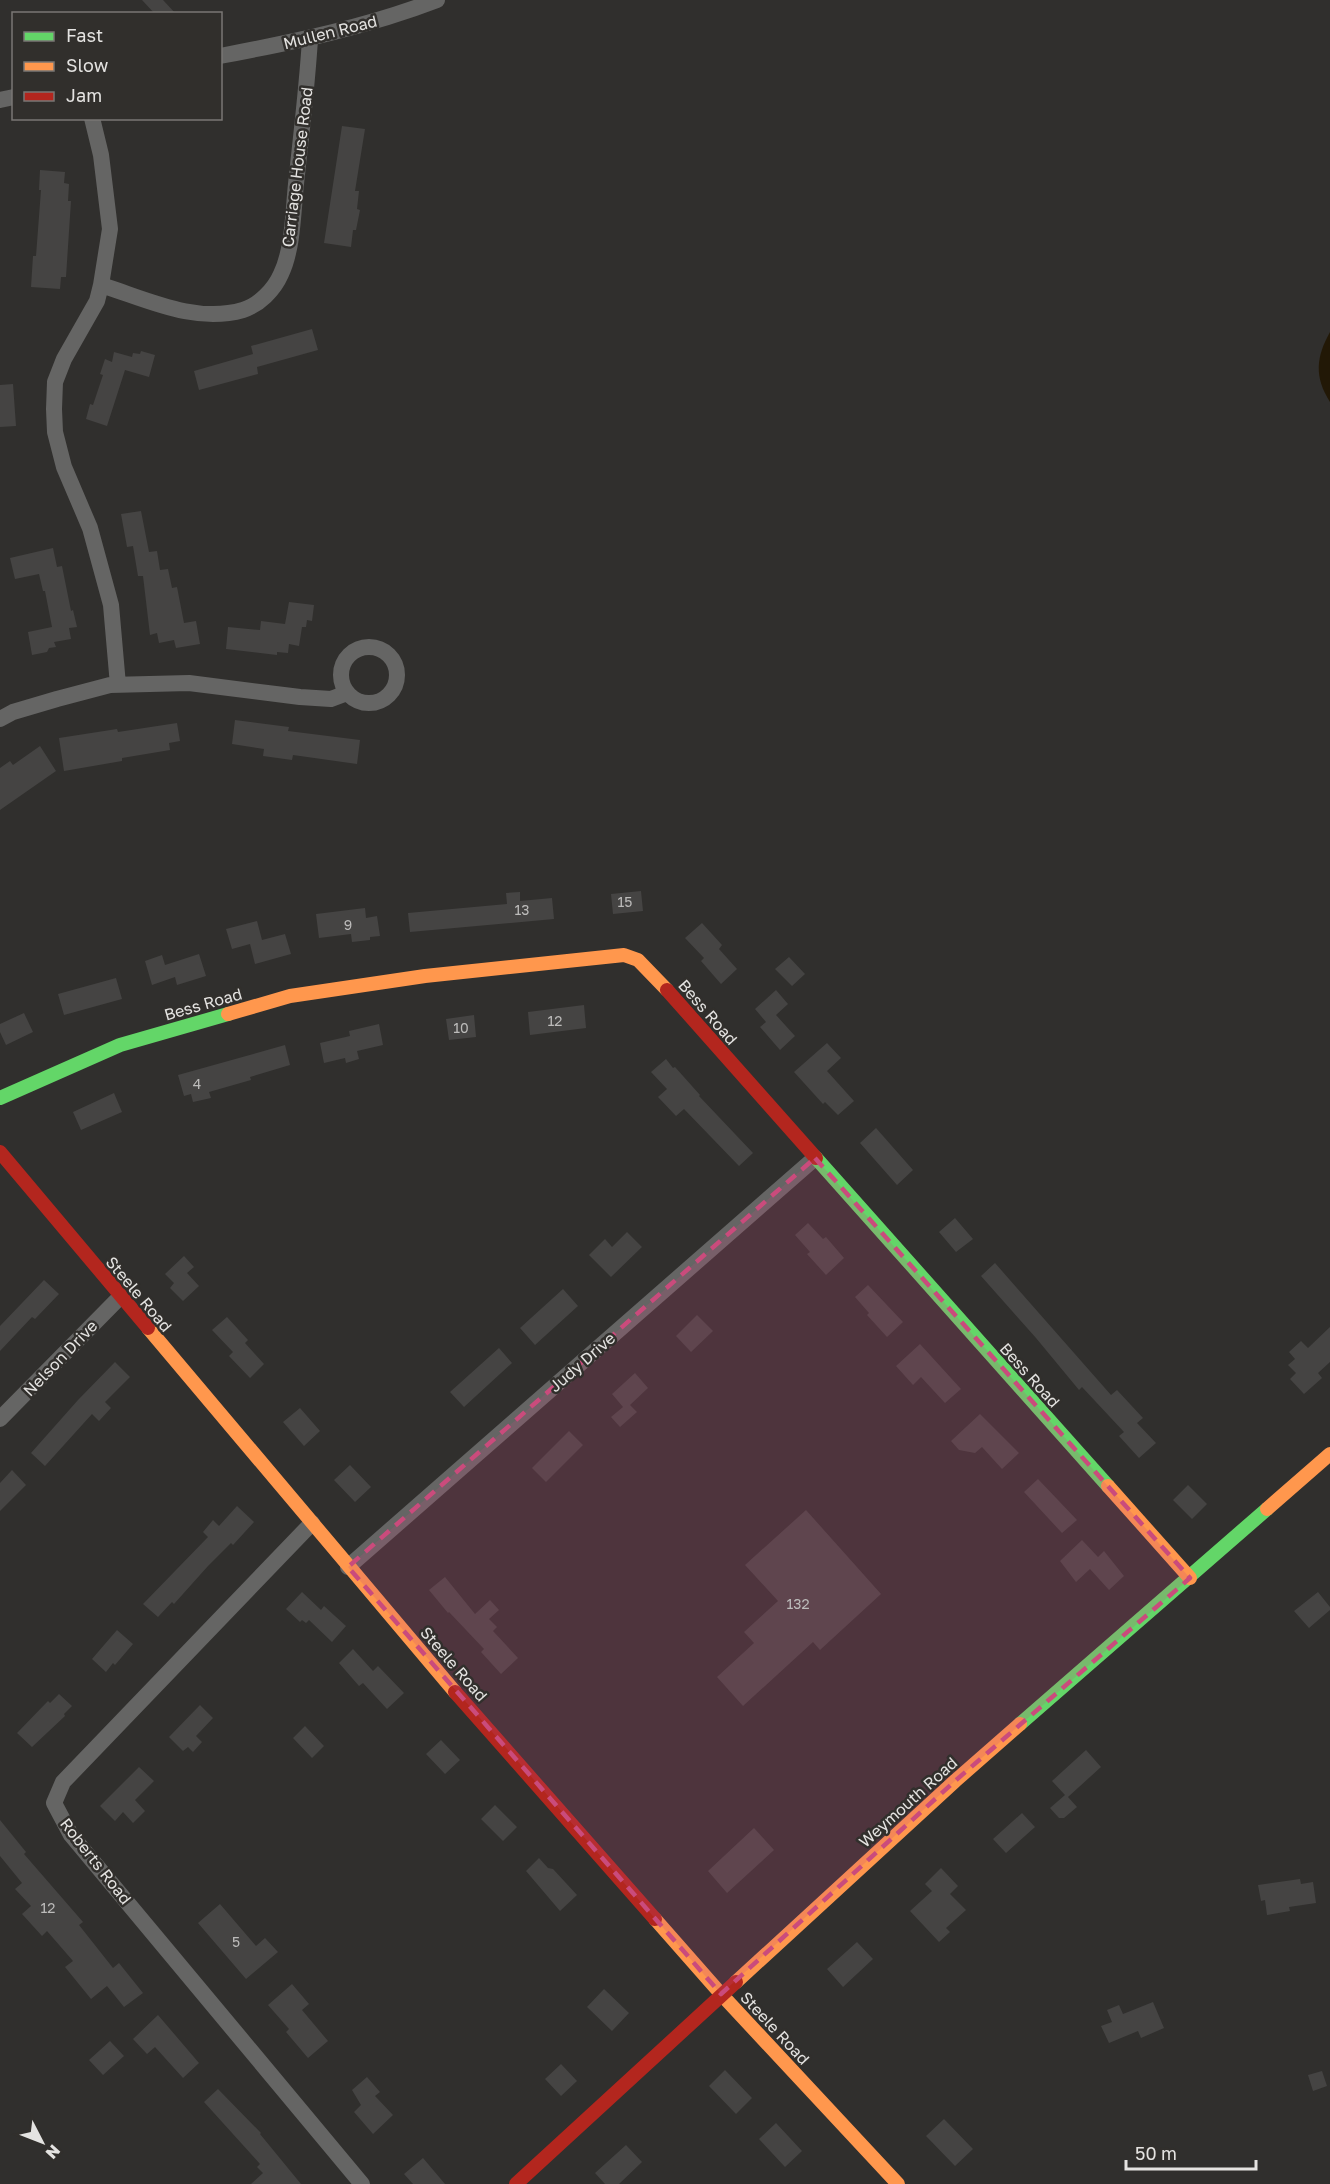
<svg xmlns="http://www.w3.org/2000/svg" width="1330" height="2184" font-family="'Golos Text',sans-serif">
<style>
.water{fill:#221806}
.building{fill:#454443}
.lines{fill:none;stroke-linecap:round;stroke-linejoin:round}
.street{stroke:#656564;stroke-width:16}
.fast{stroke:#63d668;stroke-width:14}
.slow{stroke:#ff974d;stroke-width:14}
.jam{stroke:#b3261e;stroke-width:14}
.marked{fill:#ca4b7c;fill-opacity:0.2;stroke:#ca4b7c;stroke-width:4.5;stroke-dasharray:12 8;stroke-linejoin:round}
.labels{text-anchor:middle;stroke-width:5;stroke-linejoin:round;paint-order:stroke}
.number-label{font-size:14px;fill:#bcbbba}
.street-label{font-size:16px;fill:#e4e3e1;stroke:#312f2c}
</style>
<rect width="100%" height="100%" fill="#302f2d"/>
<!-- water -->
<path class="water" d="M 1330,332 L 1330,402 C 1314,377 1316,357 1330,332 Z"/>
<!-- building -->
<path class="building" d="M 142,0 L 163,0 L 176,14 L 155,14 Z
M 342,126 L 365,129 L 355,191 L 359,191 L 357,209 L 360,210 L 356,230 L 353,230 L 351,247 L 324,243 Z
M 40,170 L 65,172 L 64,183 L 69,184 L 68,201 L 71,201 L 66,277 L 61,277 L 60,289 L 31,287 L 33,256 L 36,256 L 41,190 L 39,190 Z
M 312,329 L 318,350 L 257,367 L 258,374 L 199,390 L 194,371 L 253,354 L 251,346 Z
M 141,351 L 155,355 L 149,377 L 125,370 L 107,426 L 86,419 L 90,404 L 93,405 L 103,375 L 100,374 L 105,359 L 112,362 L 114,352 L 132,357 L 133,353 L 140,354 Z
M 13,384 L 16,426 L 0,427 L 0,385 Z
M 141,511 L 149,552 L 157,551 L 160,570 L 168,569 L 172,588 L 177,587 L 184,623 L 196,621 L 200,644 L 176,648 L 174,640 L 159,643 L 157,633 L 150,635 L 143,576 L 138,576 L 133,546 L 127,547 L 121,514 Z
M 53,548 L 57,567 L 62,566 L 71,611 L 73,610 L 77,627 L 69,628 L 71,639 L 54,642 L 56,647 L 49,648 L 47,652 L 32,655 L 28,632 L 52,627 L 45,591 L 43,591 L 39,574 L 15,579 L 10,558 Z
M 289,602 L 314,605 L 312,621 L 307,620 L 306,627 L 302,627 L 299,646 L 289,644 L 288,653 L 277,652 L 277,655 L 226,649 L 228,627 L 260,630 L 261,621 L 285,624 Z
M 235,720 L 289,727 L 288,731 L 360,740 L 357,764 L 293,755 L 292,760 L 263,756 L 264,749 L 232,744 Z
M 177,723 L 180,741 L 169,743 L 170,750 L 122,758 L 122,761 L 64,771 L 59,738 L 117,729 L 118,732 Z
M 40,746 L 56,771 L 0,810 L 0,768 L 10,761 L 13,765 Z
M 641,891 L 643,911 L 613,914 L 611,894 Z
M 520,892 L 520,901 L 552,898 L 554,919 L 410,932 L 408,913 L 507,904 L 506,893 Z
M 365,908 L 366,918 L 377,916 L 380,936 L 370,937 L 370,940 L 352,942 L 351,934 L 319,938 L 316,914 Z
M 257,921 L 262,940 L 285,934 L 291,954 L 255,964 L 250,944 L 232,949 L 226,929 Z
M 702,923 L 722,945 L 719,949 L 737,969 L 721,984 L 701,961 L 704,958 L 685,938 Z
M 199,954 L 206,976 L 177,985 L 175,977 L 152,985 L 145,961 L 162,955 L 165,965 Z
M 789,957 L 805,974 L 792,986 L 775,969 Z
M 116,978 L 122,999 L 64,1015 L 58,994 Z
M 776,990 L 788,1004 L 776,1015 L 795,1036 L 780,1050 L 760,1027 L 766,1022 L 755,1009 Z
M 584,1005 L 586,1028 L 530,1035 L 528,1012 Z
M 24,1013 L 33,1032 L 6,1045 L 0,1032 L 0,1024 Z
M 474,1015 L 476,1037 L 449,1040 L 446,1019 Z
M 379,1024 L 383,1045 L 357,1051 L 359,1059 L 346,1063 L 345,1058 L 324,1063 L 320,1043 L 350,1036 L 349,1031 Z
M 827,1043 L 841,1058 L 827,1071 L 854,1101 L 838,1115 L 825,1102 L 823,1104 L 794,1072 Z
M 285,1045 L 290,1065 L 250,1077 L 251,1080 L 209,1092 L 211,1098 L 193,1102 L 191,1094 L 184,1096 L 178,1075 Z
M 666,1059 L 673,1068 L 675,1067 L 700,1095 L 699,1096 L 753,1153 L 739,1166 L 684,1109 L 676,1116 L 658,1097 L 667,1089 L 651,1072 Z
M 114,1093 L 122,1112 L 81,1130 L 73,1112 Z
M 876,1128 L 913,1170 L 897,1185 L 860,1143 Z
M 955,1218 L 973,1239 L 956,1252 L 939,1232 Z
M 808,1223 L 823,1239 L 826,1237 L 844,1258 L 826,1275 L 807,1254 L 810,1252 L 795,1235 Z
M 627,1232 L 642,1247 L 611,1277 L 589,1255 L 605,1239 L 612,1247 Z
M 184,1256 L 194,1267 L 187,1273 L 199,1286 L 183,1301 L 170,1288 L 174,1283 L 165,1274 Z
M 995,1263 L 1111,1395 L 1117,1390 L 1143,1418 L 1137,1423 L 1156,1443 L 1139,1458 L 1119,1436 L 1124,1432 L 1082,1387 L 1079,1390 L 1036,1338 L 981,1276 Z
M 44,1280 L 59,1294 L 35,1319 L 32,1317 L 0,1351 L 0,1326 Z
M 868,1285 L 903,1322 L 887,1337 L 867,1315 L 869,1313 L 855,1297 Z
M 563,1289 L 578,1306 L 535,1345 L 520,1328 Z
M 697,1315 L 713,1331 L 691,1352 L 676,1336 Z
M 227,1317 L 248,1340 L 245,1343 L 264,1364 L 250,1378 L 229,1356 L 233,1352 L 212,1330 Z
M 1330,1327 L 1330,1362 L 1318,1373 L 1322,1378 L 1304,1394 L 1290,1379 L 1296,1373 L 1288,1365 L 1295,1359 L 1289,1352 L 1301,1341 L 1308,1348 Z
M 920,1344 L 961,1389 L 945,1403 L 921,1377 L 913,1385 L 896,1366 Z
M 499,1348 L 512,1363 L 464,1407 L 450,1392 Z
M 115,1362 L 130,1377 L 105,1402 L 111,1408 L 99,1421 L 92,1414 L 45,1466 L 31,1453 L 78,1400 Z
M 635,1373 L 648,1388 L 630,1405 L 637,1412 L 620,1427 L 611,1417 L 623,1407 L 612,1394 Z
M 300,1408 L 320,1431 L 304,1446 L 283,1422 Z
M 980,1414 L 1019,1453 L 1002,1469 L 982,1447 L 975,1453 L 959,1450 L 951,1441 Z
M 569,1431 L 583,1445 L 546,1482 L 532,1468 Z
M 350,1465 L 371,1487 L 355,1502 L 334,1480 Z
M 12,1470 L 26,1485 L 0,1511 L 0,1483 Z
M 1038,1479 L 1077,1520 L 1062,1533 L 1024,1492 Z
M 1188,1485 L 1207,1504 L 1192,1519 L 1173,1500 Z
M 237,1506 L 254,1522 L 233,1545 L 231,1543 L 208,1566 L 174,1604 L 172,1602 L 158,1617 L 143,1604 L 208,1537 L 203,1532 L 213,1520 L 219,1526 Z
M 806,1510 L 881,1594 L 820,1650 L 813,1642 L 743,1706 L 717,1677 L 754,1643 L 744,1632 L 778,1601 L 745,1565 Z
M 1082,1540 L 1098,1557 L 1104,1551 L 1124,1576 L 1109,1590 L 1090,1569 L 1076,1582 L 1060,1561 Z
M 445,1577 L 475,1614 L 490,1600 L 499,1610 L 489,1619 L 497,1627 L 493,1631 L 518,1658 L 501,1674 L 481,1652 L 484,1649 L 449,1612 L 448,1613 L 429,1590 Z
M 302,1592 L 321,1610 L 324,1606 L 346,1626 L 332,1642 L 309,1620 L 306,1623 L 302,1620 L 300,1622 L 286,1609 Z
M 1318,1592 L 1330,1607 L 1330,1610 L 1309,1628 L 1294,1611 Z
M 117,1630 L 133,1644 L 115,1665 L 113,1663 L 106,1672 L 92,1659 Z
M 353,1649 L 373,1671 L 378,1666 L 404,1693 L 387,1709 L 363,1683 L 359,1686 L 339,1663 Z
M 59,1694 L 72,1706 L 64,1714 L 65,1716 L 32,1747 L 17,1733 L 48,1701 L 50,1703 Z
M 200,1705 L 213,1718 L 196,1736 L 202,1742 L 193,1752 L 188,1747 L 183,1751 L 169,1737 Z
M 305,1726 L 324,1746 L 312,1758 L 293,1738 Z
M 441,1740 L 460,1760 L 445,1774 L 426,1754 Z
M 1086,1750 L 1101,1767 L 1068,1797 L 1077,1807 L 1064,1818 L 1059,1818 L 1050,1808 L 1065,1795 L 1052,1781 Z
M 139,1767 L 154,1781 L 135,1800 L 145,1811 L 133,1823 L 123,1812 L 115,1821 L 100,1806 Z
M 495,1805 L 517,1827 L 503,1841 L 481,1819 Z
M 1022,1813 L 1035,1827 L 1006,1853 L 993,1839 Z
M 0,1820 L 26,1852 L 24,1854 L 83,1922 L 79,1925 L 113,1968 L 119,1963 L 143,1993 L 124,2007 L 107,1986 L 91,1999 L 65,1967 L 73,1961 L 47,1931 L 42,1936 L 22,1914 L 31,1906 L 15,1889 L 22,1883 L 0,1856 Z
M 754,1828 L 774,1850 L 727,1893 L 708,1871 Z
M 539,1858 L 548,1868 L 553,1869 L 577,1895 L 560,1911 L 526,1871 Z
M 941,1868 L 958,1886 L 950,1894 L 966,1910 L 946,1928 L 950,1932 L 939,1942 L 910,1911 L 932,1891 L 925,1884 Z
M 1300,1879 L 1301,1884 L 1313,1882 L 1316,1903 L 1289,1907 L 1290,1911 L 1267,1915 L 1265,1900 L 1261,1901 L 1258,1885 Z
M 220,1904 L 256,1946 L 265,1938 L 278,1952 L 246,1979 L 198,1923 Z
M 857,1942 L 873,1959 L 843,1987 L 827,1969 Z
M 292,1984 L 309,2004 L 302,2010 L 328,2041 L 308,2058 L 286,2032 L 289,2029 L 268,2005 Z
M 604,1989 L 629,2013 L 612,2031 L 587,2007 Z
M 1153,2002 L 1164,2028 L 1141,2038 L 1138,2031 L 1109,2043 L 1101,2026 L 1112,2022 L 1107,2010 L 1119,2005 L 1123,2014 Z
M 158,2015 L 199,2063 L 183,2078 L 155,2047 L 147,2054 L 133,2039 Z
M 110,2041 L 124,2056 L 103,2075 L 89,2060 Z
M 561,2064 L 577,2081 L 561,2096 L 545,2079 Z
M 725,2070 L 752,2098 L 736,2114 L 709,2086 Z
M 1322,2071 L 1327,2086 L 1313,2091 L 1308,2075 Z
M 367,2077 L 380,2092 L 375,2096 L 393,2115 L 373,2134 L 354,2112 L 361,2105 L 352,2090 Z
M 218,2089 L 261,2133 L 260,2134 L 301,2184 L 251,2184 L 263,2173 L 257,2167 L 260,2164 L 204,2102 Z
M 944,2119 L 973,2149 L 955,2166 L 926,2136 Z
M 776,2123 L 802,2151 L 785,2167 L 759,2139 Z
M 626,2145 L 642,2162 L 619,2184 L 605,2184 L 595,2173 Z
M 423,2158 L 445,2184 L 413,2184 L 404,2174 Z"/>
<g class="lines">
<!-- street -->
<path class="street" d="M 220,56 C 294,42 367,27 437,0
M 0,100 L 14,97
M 92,118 L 101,155 L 110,229 L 101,285 L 97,301 L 64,359 L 55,382 L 54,409 L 55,432 L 64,467 L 90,528 L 111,605 L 118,685
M 101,285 C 146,299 195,324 243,310 C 259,305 274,290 281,274 C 293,249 293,212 296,184 C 301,136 307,88 310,39
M341 675a28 28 0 1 1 56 0a28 28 0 1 1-56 0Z
M 0,719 L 13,712 L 57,699 L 110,685 L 189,683 L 300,697 L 331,699 L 347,693
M 0,1419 L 120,1297
M 312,1523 L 63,1782 L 54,1803 L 71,1835 L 362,2184
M 348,1567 L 815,1158"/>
<!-- fast -->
<path class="fast" d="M 0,1098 L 120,1045 L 228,1014
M 816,1158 L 1108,1486
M 1020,1724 L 1267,1509"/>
<!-- slow -->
<path class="slow" d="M 228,1014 L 290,996 L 425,976 L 624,955 L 638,960 L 667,990
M 148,1328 L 455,1692
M 1108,1486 L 1190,1578
M 1267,1509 L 1330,1454
M 655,1919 L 721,1994 L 898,2184
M 736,1982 L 955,1781 L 1020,1724"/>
<!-- jam -->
<path class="jam" d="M 667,990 L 816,1158
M 0,1152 L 148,1328
M 455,1692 L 655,1919
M 516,2184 L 736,1982"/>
</g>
<!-- marked area -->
<path class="marked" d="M 815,1158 L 1190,1578 L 955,1781 L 721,1994 L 348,1567 Z"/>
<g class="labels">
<!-- number labels -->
<g class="number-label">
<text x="625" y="907">15</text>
<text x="522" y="915">13</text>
<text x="348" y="930">9</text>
<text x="555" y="1026">12</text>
<text x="461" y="1033">10</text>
<text x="197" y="1089">4</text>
<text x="798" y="1609">132</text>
<text x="48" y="1913">12</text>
<text x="236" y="1947">5</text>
</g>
<!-- street labels -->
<g class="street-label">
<text transform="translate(330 32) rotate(-14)" y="6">Mullen Road</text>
<text transform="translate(297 167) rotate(-83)" y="6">Carriage House Road</text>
<text transform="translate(203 1004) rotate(-16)" y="6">Bess Road</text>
<text transform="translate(708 1012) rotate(49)" y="6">Bess Road</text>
<text transform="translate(139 1294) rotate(50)" y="6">Steele Road</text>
<text transform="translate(60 1358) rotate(-46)" y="6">Nelson Drive</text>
<text transform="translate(582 1362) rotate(-41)" y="6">Judy Drive</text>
<text transform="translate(1030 1375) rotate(48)" y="6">Bess Road</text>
<text transform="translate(454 1664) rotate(49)" y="6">Steele Road</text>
<text transform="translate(908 1802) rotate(-42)" y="6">Weymouth Road</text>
<text transform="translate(96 1861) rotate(52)" y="6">Roberts Road</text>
<text transform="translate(775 2028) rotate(47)" y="6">Steele Road</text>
</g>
</g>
<!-- legend -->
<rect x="12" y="12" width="210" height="108" fill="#312f2c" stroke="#797774" stroke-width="1.5"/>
<rect x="24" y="32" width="30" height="9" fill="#63d668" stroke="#797774" stroke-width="1.5"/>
<text x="66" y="42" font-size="18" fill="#e4e3e1">Fast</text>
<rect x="24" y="62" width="30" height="9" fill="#ff974d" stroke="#797774" stroke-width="1.5"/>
<text x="66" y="72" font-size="18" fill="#e4e3e1">Slow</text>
<rect x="24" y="92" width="30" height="9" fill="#b3261e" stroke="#797774" stroke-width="1.5"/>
<text x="66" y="102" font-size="18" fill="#e4e3e1">Jam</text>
<!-- north arrow -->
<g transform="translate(42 2142) rotate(132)" stroke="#312f2c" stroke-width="4.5" paint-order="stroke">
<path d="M0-4.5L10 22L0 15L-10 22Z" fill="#e4e3e1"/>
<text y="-9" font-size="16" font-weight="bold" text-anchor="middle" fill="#e4e3e1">N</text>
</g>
<!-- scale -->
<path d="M1126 2160v9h130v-9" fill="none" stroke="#e4e3e1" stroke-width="3"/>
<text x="1135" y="2160" font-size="18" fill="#e4e3e1" stroke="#312f2c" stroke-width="4.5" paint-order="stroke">50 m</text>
</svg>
